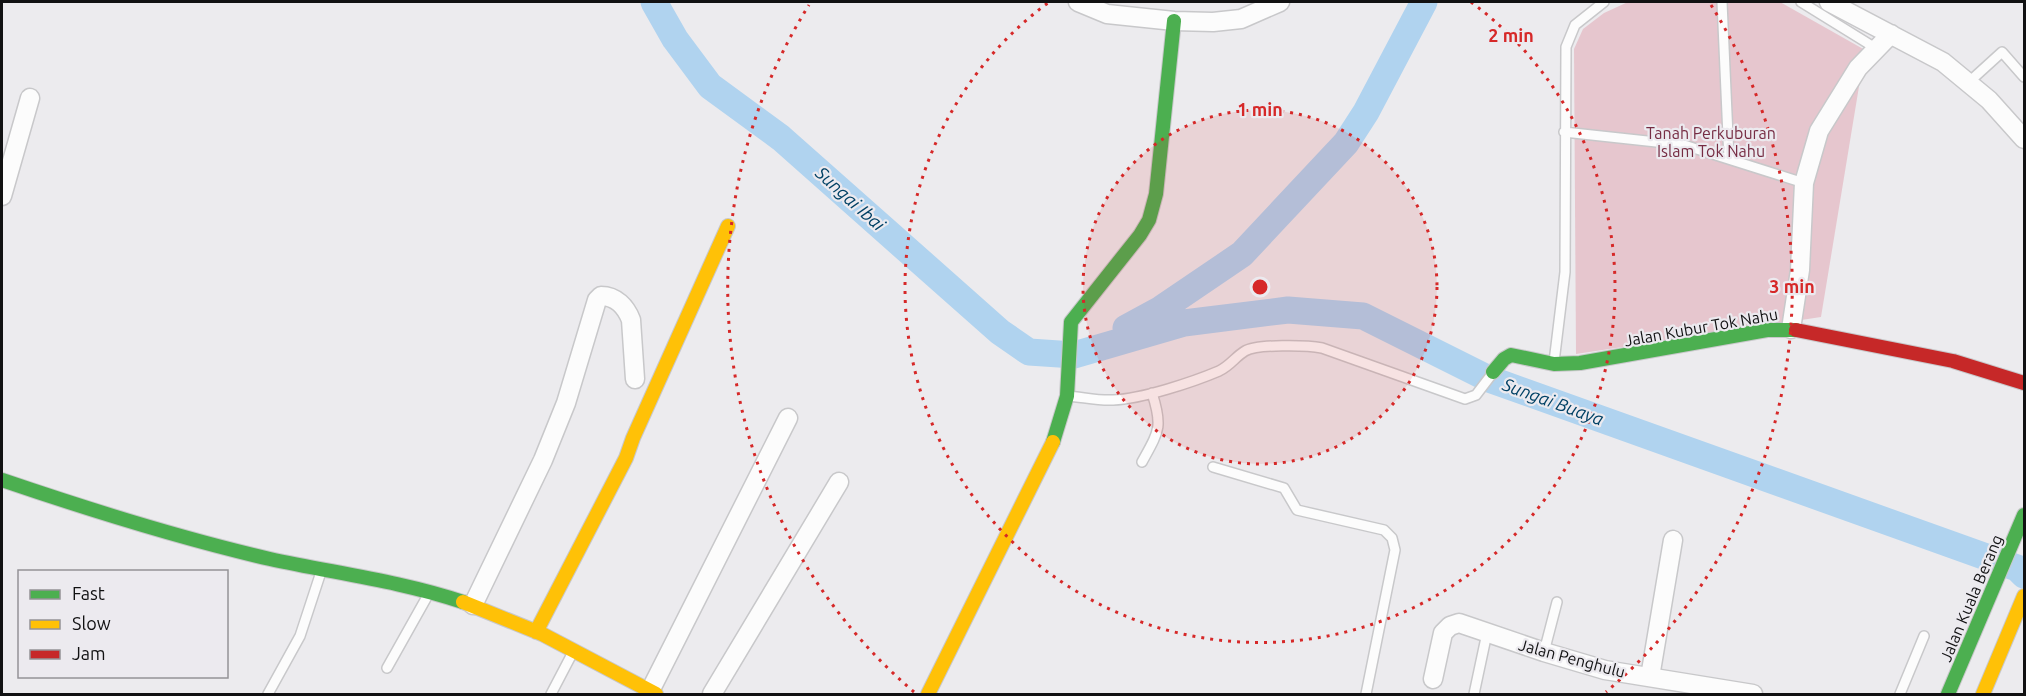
<svg xmlns="http://www.w3.org/2000/svg" width="2026" height="696" font-family="Ubuntu,sans-serif">
<style>
.green{fill:#e6c6ce}
.lines{fill:none;stroke-linecap:round;stroke-linejoin:round}
.river{stroke:#b0d3ef;stroke-width:27}
.lane-casing{stroke:#c8c8ca;stroke-width:12}
.street-casing{stroke:#c8c8ca;stroke-width:21}
.fast-casing{stroke:#c8c8ca;stroke-width:16}
.slow-casing{stroke:#c8c8ca;stroke-width:16}
.jam-casing{stroke:#c8c8ca;stroke-width:16}
.lane{stroke:#fcfcfc;stroke-width:9}
.street{stroke:#fcfcfc;stroke-width:18}
.fast{stroke:#4caf50;stroke-width:14}
.slow{stroke:#ffc107;stroke-width:14}
.jam{stroke:#c62828;stroke-width:14}
.ring{fill:none;stroke:#d62828;stroke-width:3;stroke-dasharray:3 6}
.labels{text-anchor:middle;stroke-width:4.5;stroke-linejoin:round;paint-order:stroke}
.park-label{font-size:16px;fill:#762c43;stroke:#eceaef}
.street-label{font-size:16px;fill:#111112;stroke:#eceaef}
.water-label{font-size:18px;font-style:italic;fill:#004165;stroke:#eceaef}
.centre{fill:#d62828;stroke:#eceaef;stroke-width:3}
.ring-label{font-size:18px;text-anchor:middle;font-weight:bold;fill:#d62828;stroke:#eceaef;stroke-width:4.5;stroke-linejoin:round;paint-order:stroke}
</style>
<rect width="100%" height="100%" fill="#ecebee"/>
<!-- green -->
<path class="green" d="M 1628,2 L 1780,2 L 1865,50 L 1821,317 L 1576,354 L 1574,49 L 1583,29 L 1604,13 Z"/>
<g class="lines">
<!-- river -->
<path class="river" d="M 654,2 L 675,39 L 710,86 L 781,138 L 1000,332 L 1029,352 L 1074,355 L 1184,323 L 1288,310 L 1363,316 L 1489,379 L 2017,568 L 2024,575
M 1126,328 L 1161,309 L 1242,254 L 1346,143 L 1366,112 L 1424,2"/>
<!-- lane casing -->
<g class="lane-casing">
<path id="lane" d="M 1722,2 L 1729,159
M 1801,2 L 1877,49
M 1969,82 L 2002,52 L 2024,77
M 1564,132 L 1684,145 L 1804,183
M 1554,362 L 1565,272 L 1566,47 L 1575,25 L 1604,2
M 1068,396 C 1082,397 1099,401 1113,400 C 1142,399 1193,382 1219,371 C 1231,365 1235,357 1245,351 C 1257,344 1307,345 1322,348 L 1465,399 L 1476,395 L 1492,374
M 1142,462 C 1159,431 1163,427 1152,393
M 1213,467 L 1284,488 L 1297,510 L 1384,530 L 1392,538 L 1395,550 L 1366,694
M 1544,652 L 1557,602
M 387,668 L 428,595
M 268,694 L 300,636 L 321,572
M 551,694 L 573,652
M 1474,694 L 1487,633
M 1900,694 L 1924,636"/>
</g>
<!-- street casing -->
<g class="street-casing">
<path id="street" d="M 1078,2 L 1107,14 L 1174,21 L 1213,22 L 1241,19 L 1280,2
M 1829,2 L 1943,62 L 1989,100 L 2024,139
M 2,196 L 30,98
M 1791,329 L 1800,270 L 1804,183 L 1819,131 L 1858,68 L 1891,34
M 473,605 L 543,460 L 566,403 L 597,300 L 601,296 C 616,296 626,307 631,320 L 635,379
M 1650,677 L 1673,540
M 1433,679 L 1443,633 L 1450,626 L 1459,623 L 1544,652 L 1605,670 L 1753,694
M 650,691 L 788,418
M 712,694 L 839,482"/>
</g>
<!-- fast casing -->
<g class="fast-casing">
<path id="fast" d="M 1493,372 L 1504,359 L 1511,355 L 1554,364 L 1580,363 L 1767,330 L 1796,330
M 1053,442 L 1067,396 L 1071,322 L 1140,235 L 1149,220 L 1156,194 L 1174,21
M 2,480 C 90,510 179,538 270,559 C 334,573 400,581 463,602
M 1948,694 L 2024,515"/>
</g>
<!-- slow casing -->
<g class="slow-casing">
<path id="slow" d="M 463,602 L 542,634 L 656,694
M 536,632 L 626,458 L 633,438 L 728,226
M 928,694 L 1053,442
M 1983,694 L 2024,596"/>
</g>
<!-- jam casing -->
<g class="jam-casing">
<path id="jam" d="M 1796,330 L 1953,361 L 2024,383"/>
</g>
<!-- lane -->
<use href="#lane" class="lane"/>
<!-- street -->
<use href="#street" class="street"/>
<!-- fast -->
<use href="#fast" class="fast"/>
<!-- slow -->
<use href="#slow" class="slow"/>
<!-- jam -->
<use href="#jam" class="jam"/>
</g>
<!-- distance rings -->
<circle cx="1260" cy="287" r="177" fill="#d62828" fill-opacity=".12"/>
<g class="ring">
<circle cx="1260" cy="287" r="177"/>
<path d="M1471 2A355 355 0 1 1 1049 2"/>
<path d="M914 692A532 532 0 0 1 809 5M1711 5A532 532 0 0 1 1606 692"/>
</g>
<g class="labels">
<!-- park labels -->
<g class="park-label">
<text x="1711" y="139">Tanah Perkuburan<tspan x="1711" dy="18">Islam Tok Nahu</tspan></text>
</g>
<!-- street labels -->
<g class="street-label">
<text transform="translate(1701 327) rotate(-10)" y="6">Jalan Kubur Tok Nahu</text>
<text transform="translate(1971 598) rotate(-67)" y="6">Jalan Kuala Berang</text>
<text transform="translate(1572 658) rotate(15)" y="6">Jalan Penghulu</text>
</g>
<!-- water labels -->
<g class="water-label">
<text transform="translate(850 199) rotate(42)" y="6">Sungai Ibai</text>
<text transform="translate(1553 402) rotate(20)" y="6">Sungai Buaya</text>
</g>
</g>
<circle cx="1260" cy="287" r="9" class="centre"/>
<g class="ring-label">
<text x="1511" y="42">2 min</text>
<text x="1260" y="116">1 min</text>
<text x="1792" y="293">3 min</text>
</g>
<!-- border -->
<rect width="2026" height="696" fill="none" stroke="#111112" stroke-width="6"/>
<!-- legend -->
<rect x="18" y="570" width="210" height="108" fill="#eceaef" stroke="#949397" stroke-width="1.5"/>
<rect x="30" y="590" width="30" height="9" fill="#4caf50" stroke="#949397" stroke-width="1.5"/>
<text x="72" y="600" font-size="18" fill="#111112">Fast</text>
<rect x="30" y="620" width="30" height="9" fill="#ffc107" stroke="#949397" stroke-width="1.5"/>
<text x="72" y="630" font-size="18" fill="#111112">Slow</text>
<rect x="30" y="650" width="30" height="9" fill="#c62828" stroke="#949397" stroke-width="1.5"/>
<text x="72" y="660" font-size="18" fill="#111112">Jam</text>
</svg>
